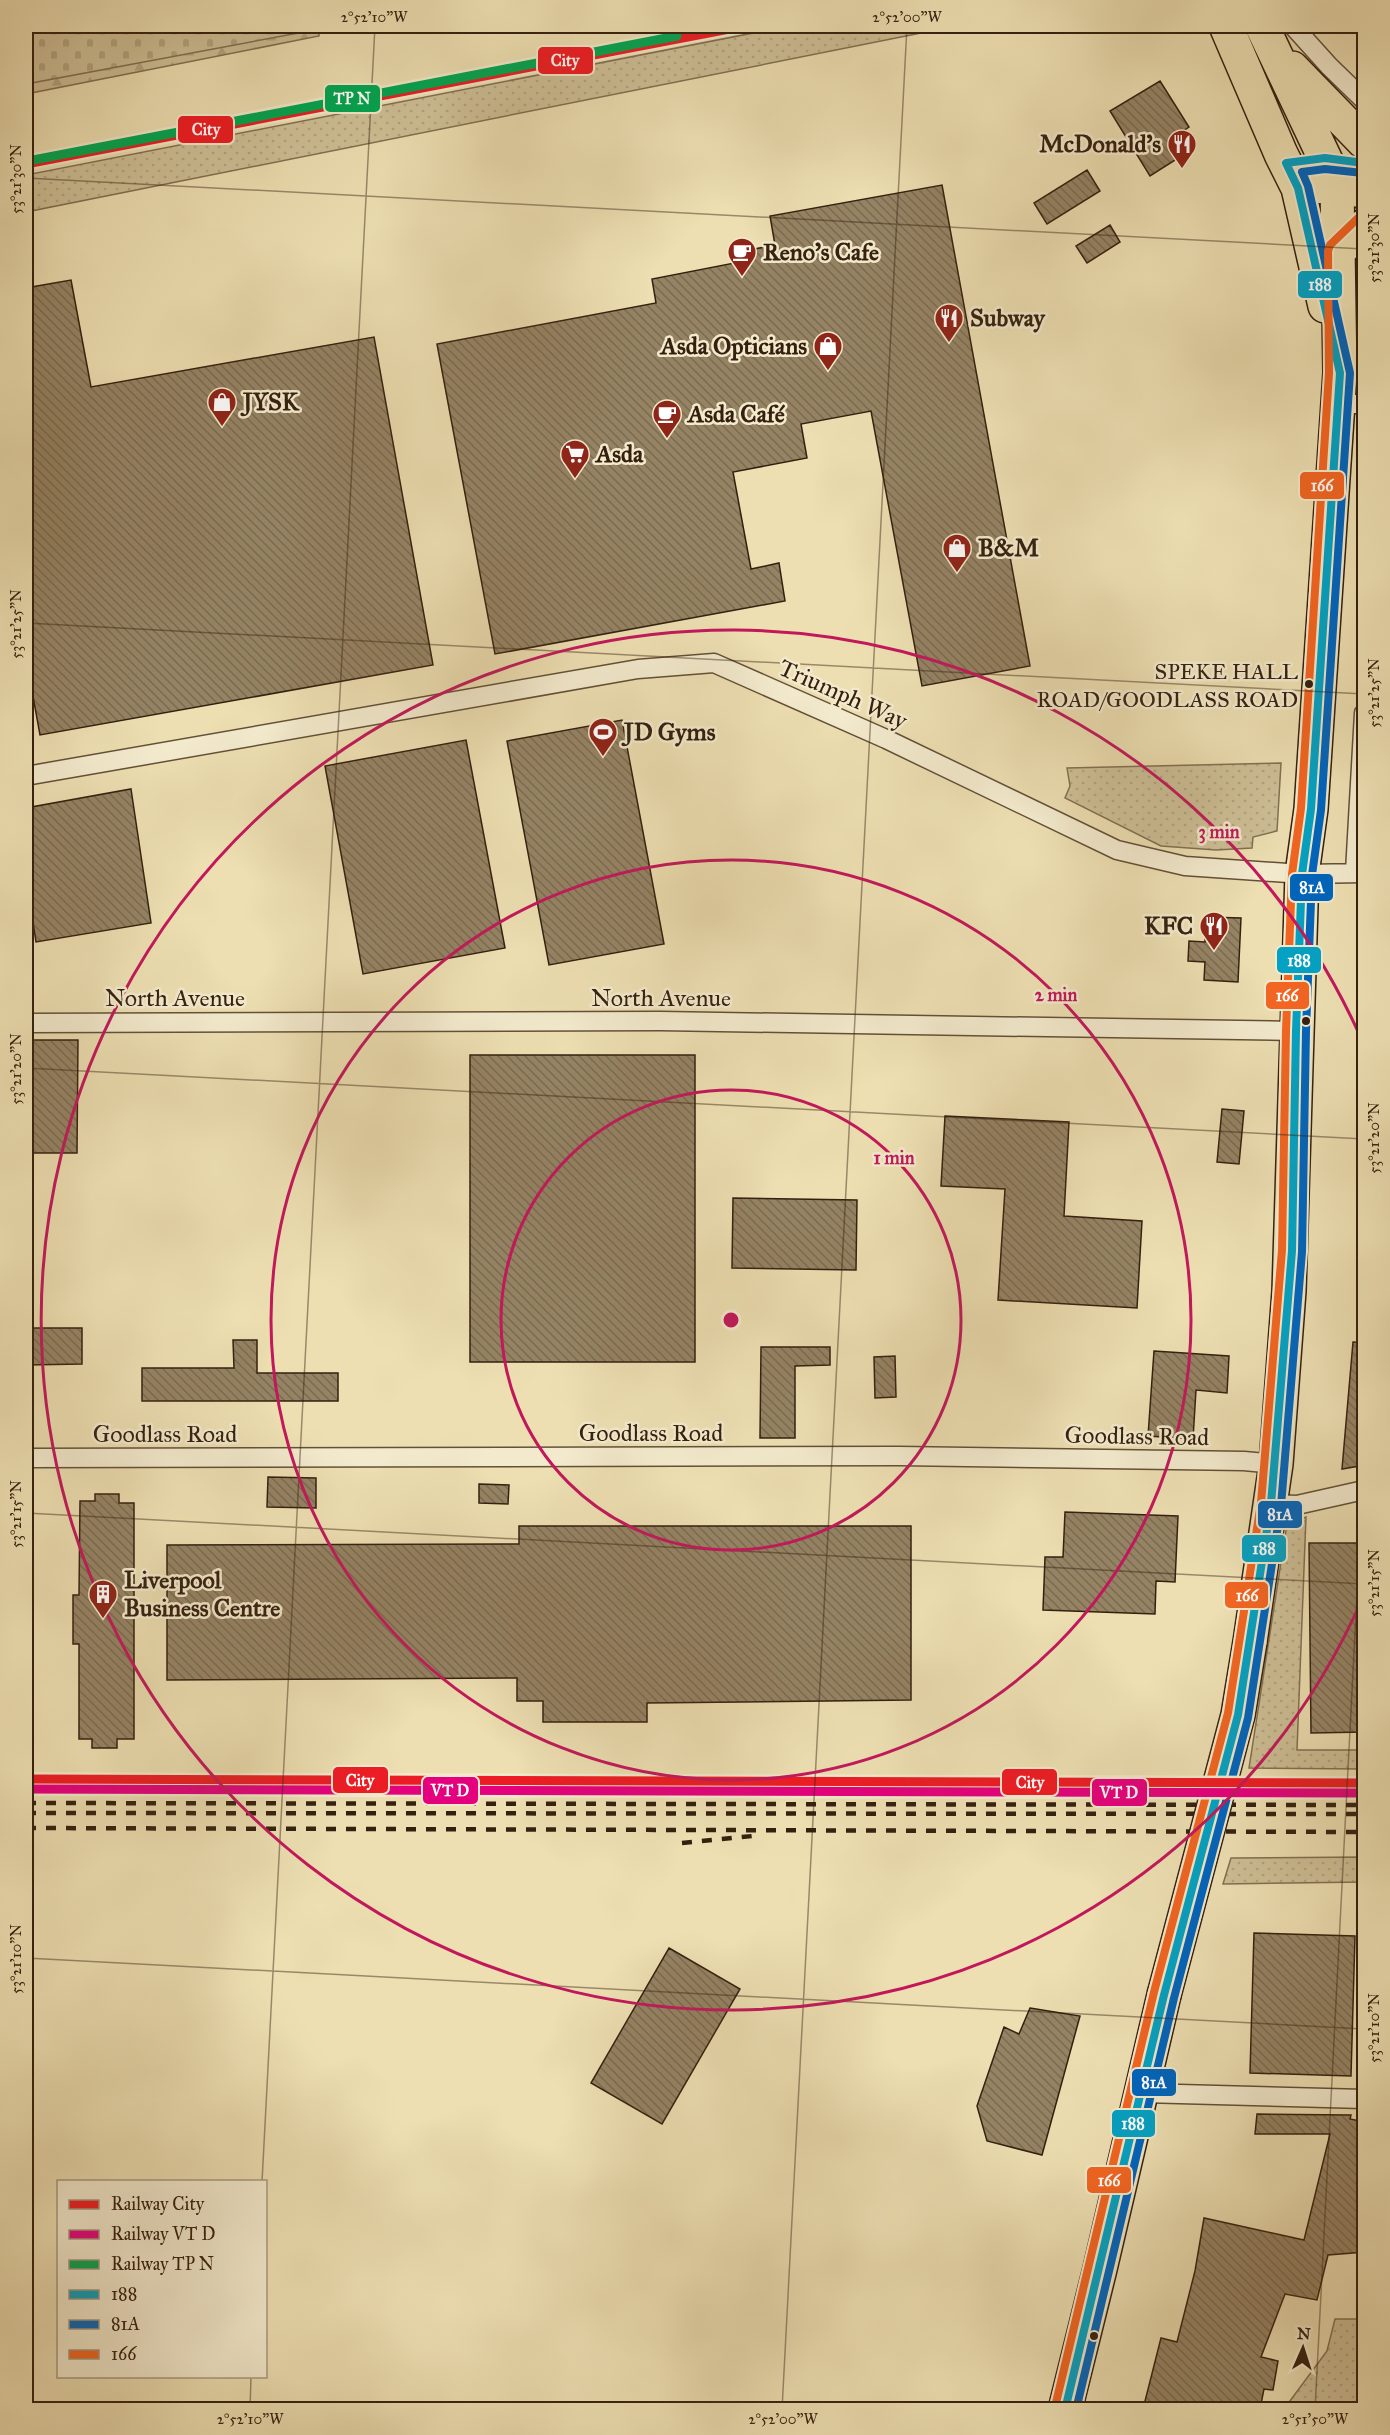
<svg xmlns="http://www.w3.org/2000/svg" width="1390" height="2435" font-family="'IM FELL Great Primer',serif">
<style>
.grass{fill:url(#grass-dots);stroke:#827052;stroke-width:1.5}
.forest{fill:url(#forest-firs);stroke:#827052;stroke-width:1.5}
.cemetery{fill:url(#cemetery-stones);stroke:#827052;stroke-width:1.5}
.building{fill:url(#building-back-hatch);stroke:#35200f;stroke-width:1.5}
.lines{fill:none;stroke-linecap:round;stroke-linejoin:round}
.street-casing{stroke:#635038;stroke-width:21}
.highway-casing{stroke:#35200f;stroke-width:36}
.street{stroke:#f3eacd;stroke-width:18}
.highway{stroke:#eddfb2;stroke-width:33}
.rail{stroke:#35200f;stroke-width:4.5;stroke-dasharray:10 10;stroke-linecap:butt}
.highway-bridge-casing{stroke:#35200f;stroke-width:36;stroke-linecap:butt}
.highway-bridge{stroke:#eddfb2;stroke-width:33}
.bus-1-casing{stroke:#f3eacd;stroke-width:12}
.bus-2-casing{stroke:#f3eacd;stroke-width:12}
.bus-3-casing{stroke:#f3eacd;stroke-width:12}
.bus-1{stroke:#03a2c4;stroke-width:8}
.bus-2{stroke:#0065bd;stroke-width:8}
.bus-3{stroke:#f26522;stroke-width:8}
.rail-1-casing{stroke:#f3eacd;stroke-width:14}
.rail-2-casing{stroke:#f3eacd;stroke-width:14}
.rail-3-casing{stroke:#f3eacd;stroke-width:14}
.rail-1{stroke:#ed1c24;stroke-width:9}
.rail-2{stroke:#e5007d;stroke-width:9}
.rail-3{stroke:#00a651;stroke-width:9}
.ticks{fill:none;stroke:#35200f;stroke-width:1.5;stroke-opacity:0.45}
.ring{fill:none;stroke:#c2185b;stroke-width:3}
.bus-dot{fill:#35200f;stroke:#f3eacd;stroke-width:2}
.labels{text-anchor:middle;stroke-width:5;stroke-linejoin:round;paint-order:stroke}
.bus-label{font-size:22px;fill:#35200f;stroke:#f3eacd;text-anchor:end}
.poi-label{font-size:24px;font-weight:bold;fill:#35200f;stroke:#f3eacd;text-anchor:start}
.street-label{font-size:24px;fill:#35200f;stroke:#f3eacd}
.centre{fill:#c2185b;stroke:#f3eacd;stroke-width:3}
.ring-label{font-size:18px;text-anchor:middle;font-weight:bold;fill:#c2185b;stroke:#f3eacd;stroke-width:5;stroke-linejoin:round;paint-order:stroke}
.line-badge{stroke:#f3eacd;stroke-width:2}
.badge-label{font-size:16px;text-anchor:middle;font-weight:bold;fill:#fff}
.neatline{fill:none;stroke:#35200f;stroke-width:2}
.ticks-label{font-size:15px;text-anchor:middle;fill:#35200f}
</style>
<defs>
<pattern id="grass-dots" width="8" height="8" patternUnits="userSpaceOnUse" patternTransform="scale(1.5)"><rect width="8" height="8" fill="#cebf96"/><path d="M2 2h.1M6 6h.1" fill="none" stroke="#b2a480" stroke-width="1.8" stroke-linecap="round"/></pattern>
<pattern id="forest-firs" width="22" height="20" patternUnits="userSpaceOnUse" patternTransform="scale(1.5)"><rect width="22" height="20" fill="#cebf96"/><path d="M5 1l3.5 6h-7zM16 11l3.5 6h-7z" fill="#b2a480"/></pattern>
<pattern id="cemetery-stones" width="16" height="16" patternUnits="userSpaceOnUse" patternTransform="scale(1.5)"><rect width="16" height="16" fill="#cebf96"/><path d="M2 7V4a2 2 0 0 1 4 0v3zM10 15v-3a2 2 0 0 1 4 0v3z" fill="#b2a480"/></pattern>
<pattern id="building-back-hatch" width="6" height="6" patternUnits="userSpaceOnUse" patternTransform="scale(1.5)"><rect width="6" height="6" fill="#958364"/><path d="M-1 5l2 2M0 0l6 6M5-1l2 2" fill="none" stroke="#7a6b51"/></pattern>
</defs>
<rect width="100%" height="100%" fill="#eddfb2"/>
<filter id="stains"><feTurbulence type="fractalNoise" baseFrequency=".00333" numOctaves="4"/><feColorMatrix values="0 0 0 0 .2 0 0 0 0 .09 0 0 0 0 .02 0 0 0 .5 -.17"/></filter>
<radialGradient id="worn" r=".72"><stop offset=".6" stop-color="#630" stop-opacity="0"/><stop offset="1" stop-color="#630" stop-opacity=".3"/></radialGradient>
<!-- grass -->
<path class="grass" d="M 789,26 L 956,26 L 26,212 L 26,175 Z
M 1281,763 L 1277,831 L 1253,837 L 1252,848 L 1216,850 L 1161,846 L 1065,798 L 1070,786 L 1067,768 Z
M 1306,1517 L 1297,1750 L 1364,1750 L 1364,1769 L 1249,1768 L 1287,1524 Z
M 1364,1857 L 1364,1882 L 1223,1884 L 1231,1858 Z
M 1335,2319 L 1364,2319 L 1364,2409 L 1284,2409 L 1327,2351 Z"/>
<!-- forest -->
<path class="forest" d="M 319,26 L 319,36 L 26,94 L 26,66 Z"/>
<!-- cemetery -->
<path class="cemetery" d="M 26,26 L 336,26 L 26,84 Z"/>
<!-- building -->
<path class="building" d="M 1160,81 L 1189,127 L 1183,131 L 1194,148 L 1150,176 L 1110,111 Z
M 1087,170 L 1100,191 L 1047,224 L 1034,203 Z
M 942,185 L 1030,666 L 922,686 L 871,411 L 801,424 L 807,458 L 733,472 L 751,569 L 779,563 L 785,601 L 495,654 L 437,344 L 656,303 L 652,279 L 745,261 L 744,251 L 775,245 L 770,216 Z
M 1110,225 L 1120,242 L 1087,263 L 1076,246 Z
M 71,280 L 91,387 L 374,337 L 433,665 L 40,735 L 26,658 L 26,288 Z
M 622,720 L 664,944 L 549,965 L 507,741 Z
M 466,740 L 505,948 L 363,974 L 325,766 Z
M 131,789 L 151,923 L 36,942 L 26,877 L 26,808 Z
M 1206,917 L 1241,918 L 1238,982 L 1204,980 L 1205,962 L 1188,961 L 1189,941 L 1205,942 Z
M 26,1040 L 78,1040 L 77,1153 L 26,1153 Z
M 470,1055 L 695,1055 L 695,1362 L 470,1362 Z
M 1222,1109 L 1244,1111 L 1239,1164 L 1217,1162 Z
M 945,1116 L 1069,1122 L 1064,1216 L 1142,1221 L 1137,1308 L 998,1300 L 1005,1189 L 941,1186 Z
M 733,1198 L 857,1200 L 856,1270 L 732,1268 Z
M 26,1328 L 82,1328 L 82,1364 L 26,1365 Z
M 233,1340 L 257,1340 L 257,1373 L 338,1373 L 338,1401 L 142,1401 L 142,1368 L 234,1368 Z
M 1353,1342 L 1365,1343 L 1365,1465 L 1342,1469 Z
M 761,1347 L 830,1347 L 830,1365 L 795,1366 L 795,1438 L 760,1438 Z
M 1154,1351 L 1229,1356 L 1227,1393 L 1196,1390 L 1193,1439 L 1148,1436 Z
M 895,1356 L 896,1397 L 875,1398 L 874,1357 Z
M 268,1477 L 316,1478 L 316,1508 L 267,1507 Z
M 479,1484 L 509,1485 L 508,1504 L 479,1503 Z
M 95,1494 L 119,1494 L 119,1503 L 134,1503 L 134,1739 L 117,1739 L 117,1748 L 92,1748 L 92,1739 L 79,1739 L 79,1644 L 73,1644 L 73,1595 L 79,1595 L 80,1501 L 95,1501 Z
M 1065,1512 L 1178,1516 L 1175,1582 L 1156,1581 L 1155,1614 L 1043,1610 L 1045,1557 L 1063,1557 Z
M 519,1526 L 911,1526 L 911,1700 L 647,1703 L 647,1722 L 543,1722 L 543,1701 L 517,1701 L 517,1678 L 167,1680 L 167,1545 L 519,1544 Z
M 1309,1543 L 1365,1543 L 1365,1732 L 1311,1733 Z
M 1254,1933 L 1355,1936 L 1351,2076 L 1250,2073 Z
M 669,1948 L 740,1989 L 662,2124 L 591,2083 Z
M 1030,2008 L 1080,2016 L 1042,2155 L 987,2141 L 977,2106 L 1004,2027 L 1019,2034 Z
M 1257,2114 L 1351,2115 L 1350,2119 L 1365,2122 L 1365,2252 L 1328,2255 L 1317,2300 L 1285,2294 L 1261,2357 L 1278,2361 L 1273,2390 L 1264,2389 L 1260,2409 L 1143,2409 L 1161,2338 L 1177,2342 L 1195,2271 L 1204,2218 L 1304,2240 L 1330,2134 L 1255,2134 Z"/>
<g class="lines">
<!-- street casing -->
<g class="street-casing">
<path id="street" d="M 1293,26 L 1329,66 L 1364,100
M 1338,404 L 1364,404
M 26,776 L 638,669 L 714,663 L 886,739 L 1117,850 L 1185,866 L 1302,874 L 1364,873
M 1355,872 L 1364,713
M 26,1023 L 660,1021 L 1296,1031
M 26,1458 L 899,1456 L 1244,1461 L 1276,1464
M 1271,1504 L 1297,1505 L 1364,1490
M 1142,2093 L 1364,2099"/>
</g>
<!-- highway casing -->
<g class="highway-casing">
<path id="highway" d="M 1226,26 L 1281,154 L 1298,188 L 1325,306
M 1292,68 L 1364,142
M 1315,187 L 1337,184 L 1364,192
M 1338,252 L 1364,226
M 1250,1642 L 1276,1464 L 1289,1291 L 1302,874 L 1311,809 L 1340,373 L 1337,184 L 1262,26
M 1065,2410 L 1100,2269 L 1164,1995"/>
</g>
<!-- street -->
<use href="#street" class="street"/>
<!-- highway -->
<use href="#highway" class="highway"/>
<!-- rail -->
<path class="rail" d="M 26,1803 L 1364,1805
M 26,1813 L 1364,1814
M 26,1828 L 1364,1832
M 682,1843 L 753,1836"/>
<!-- highway-bridge casing -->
<g class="highway-bridge-casing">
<path id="highway-bridge" d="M 1164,1995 L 1238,1715 L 1250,1642"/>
</g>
<!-- highway-bridge -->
<use href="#highway-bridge" class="highway-bridge"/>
<!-- bus-1 casing -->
<g class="bus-1-casing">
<path id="bus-1" d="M 1065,2410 L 1164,1995 L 1238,1715 L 1271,1504 L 1292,1251 L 1296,1031 L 1302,874 L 1311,809 L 1340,373 L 1298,188 L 1286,163 L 1325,158 L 1364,163"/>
</g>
<!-- bus-2 casing -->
<g class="bus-2-casing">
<path id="bus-2" d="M 1076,2410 L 1174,1998 L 1248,1718 L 1281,1506 L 1302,1252 L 1306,1031 L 1312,875 L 1321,810 L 1350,373 L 1308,186 L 1302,172 L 1325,169 L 1363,173"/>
</g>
<!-- bus-3 casing -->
<g class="bus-3-casing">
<path id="bus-3" d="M 1055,2407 L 1154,1992 L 1228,1713 L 1261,1503 L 1282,1250 L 1286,1031 L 1292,874 L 1301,808 L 1329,373 L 1328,251 L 1330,245 L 1357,219"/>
</g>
<!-- bus-1 -->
<use href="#bus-1" class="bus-1"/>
<!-- bus-2 -->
<use href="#bus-2" class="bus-2"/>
<!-- bus-3 -->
<use href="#bus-3" class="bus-3"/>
<!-- rail-1 casing -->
<g class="rail-1-casing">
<path id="rail-1" d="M 26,164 L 745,26
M 26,1779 L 1364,1783"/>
</g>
<!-- rail-2 casing -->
<g class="rail-2-casing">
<path id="rail-2" d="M 26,1789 L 1364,1793"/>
</g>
<!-- rail-3 casing -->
<g class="rail-3-casing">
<path id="rail-3" d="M 28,161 L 677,36"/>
</g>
<!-- rail-1 -->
<use href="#rail-1" class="rail-1"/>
<!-- rail-2 -->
<use href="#rail-2" class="rail-2"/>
<!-- rail-3 -->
<use href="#rail-3" class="rail-3"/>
</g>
<!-- ticks -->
<path class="ticks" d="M 26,178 L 1364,249M 26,623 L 1364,694M 26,1068 L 1364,1139M 26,1513 L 1364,1584M 26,1958 L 1364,2029M 262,2182 L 375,26M 26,2403 L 141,2410M 250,2410 L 251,2376M 782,2410 L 907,26M 1315,2410 L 1364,1458"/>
<!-- distance rings -->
<g class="ring">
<circle cx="731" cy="1320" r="230"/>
<circle cx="731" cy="1320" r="460"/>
<path d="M1364 1595A690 690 0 1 1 1364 1045"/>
</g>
<!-- icons -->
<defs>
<g id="restaurant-pin" transform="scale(1.5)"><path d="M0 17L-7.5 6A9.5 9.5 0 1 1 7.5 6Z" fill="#8f2418" stroke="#f3eacd"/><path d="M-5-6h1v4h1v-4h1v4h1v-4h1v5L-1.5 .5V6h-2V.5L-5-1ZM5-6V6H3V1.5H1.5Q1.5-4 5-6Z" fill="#fff"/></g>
<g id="cafe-pin" transform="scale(1.5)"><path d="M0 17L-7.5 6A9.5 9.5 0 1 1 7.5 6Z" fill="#8f2418" stroke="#f3eacd"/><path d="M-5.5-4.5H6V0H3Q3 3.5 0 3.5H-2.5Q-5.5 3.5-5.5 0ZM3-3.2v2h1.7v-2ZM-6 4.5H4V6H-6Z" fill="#fff"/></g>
<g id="shop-pin" transform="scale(1.5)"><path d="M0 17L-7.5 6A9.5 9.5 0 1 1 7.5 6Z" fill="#8f2418" stroke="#f3eacd"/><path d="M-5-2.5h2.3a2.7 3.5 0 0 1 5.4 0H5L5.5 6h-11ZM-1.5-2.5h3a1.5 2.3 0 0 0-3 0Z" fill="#fff"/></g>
<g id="supermarket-pin" transform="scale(1.5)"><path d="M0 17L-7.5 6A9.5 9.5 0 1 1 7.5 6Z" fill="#8f2418" stroke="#f3eacd"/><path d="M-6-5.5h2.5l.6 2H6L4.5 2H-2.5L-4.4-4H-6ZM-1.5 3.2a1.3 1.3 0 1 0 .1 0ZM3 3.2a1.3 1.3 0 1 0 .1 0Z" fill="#fff"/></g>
<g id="stadium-pin" transform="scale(1.5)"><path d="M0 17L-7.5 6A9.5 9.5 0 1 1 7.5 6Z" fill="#8f2418" stroke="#f3eacd"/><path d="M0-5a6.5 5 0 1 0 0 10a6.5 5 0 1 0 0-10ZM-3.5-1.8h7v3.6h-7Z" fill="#fff"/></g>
<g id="building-pin" transform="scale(1.5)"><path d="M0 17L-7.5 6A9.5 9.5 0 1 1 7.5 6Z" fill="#8f2418" stroke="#f3eacd"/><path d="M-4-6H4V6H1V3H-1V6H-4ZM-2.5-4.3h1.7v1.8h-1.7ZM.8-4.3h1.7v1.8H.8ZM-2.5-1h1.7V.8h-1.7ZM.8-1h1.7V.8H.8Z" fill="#fff"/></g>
</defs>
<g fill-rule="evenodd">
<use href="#restaurant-pin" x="1182" y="144"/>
<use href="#cafe-pin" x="742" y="252"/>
<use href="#restaurant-pin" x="949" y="318"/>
<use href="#shop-pin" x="828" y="346"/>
<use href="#shop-pin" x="222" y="402"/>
<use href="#cafe-pin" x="667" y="414"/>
<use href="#supermarket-pin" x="575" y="454"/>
<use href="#shop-pin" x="957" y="548"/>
<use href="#stadium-pin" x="603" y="732"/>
<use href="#restaurant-pin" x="1214" y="926"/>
<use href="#building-pin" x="103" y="1594"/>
</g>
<!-- markers -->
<g class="bus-dot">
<circle cx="1309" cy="684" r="5"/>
<circle cx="1306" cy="1021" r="5"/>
<circle cx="1094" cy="2336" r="5"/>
</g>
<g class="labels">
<!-- bus labels -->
<g class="bus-label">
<text x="1298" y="679">SPEKE HALL<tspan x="1298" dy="28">ROAD/GOODLASS ROAD</tspan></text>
</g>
<!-- poi labels -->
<g class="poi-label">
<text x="1161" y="152" text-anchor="end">McDonald's</text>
<text x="763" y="260">Reno's Cafe</text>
<text x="970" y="326">Subway</text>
<text x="807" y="354" text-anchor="end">Asda Opticians</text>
<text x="243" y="410">JYSK</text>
<text x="688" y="422">Asda Café</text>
<text x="596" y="462">Asda</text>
<text x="978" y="556">B&amp;M</text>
<text x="624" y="740">JD Gyms</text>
<text x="1193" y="934" text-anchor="end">KFC</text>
<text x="124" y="1588">Liverpool<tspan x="124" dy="28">Business Centre</tspan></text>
</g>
<!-- street labels -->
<g class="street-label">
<text transform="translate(843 694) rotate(24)" y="8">Triumph Way</text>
<text x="175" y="1006">North Avenue</text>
<text x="661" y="1006">North Avenue</text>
<text x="651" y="1441">Goodlass Road</text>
<text x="165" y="1442">Goodlass Road</text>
<text transform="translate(1137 1436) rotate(1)" y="8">Goodlass Road</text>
</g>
</g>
<circle cx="731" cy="1320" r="9" class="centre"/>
<g class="ring-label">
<text x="1219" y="838">3 min</text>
<text x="1056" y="1001">2 min</text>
<text x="894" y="1164">1 min</text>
</g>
<g class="line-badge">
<rect x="537" y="46" width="57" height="29" rx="6" fill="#ed1c24"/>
<rect x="324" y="84" width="57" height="29" rx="6" fill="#00a651"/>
<rect x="177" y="115" width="57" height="29" rx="6" fill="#ed1c24"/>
<rect x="1297" y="270" width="46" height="29" rx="6" fill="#03a2c4"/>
<rect x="1299" y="471" width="46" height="29" rx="6" fill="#f26522"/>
<rect x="1289" y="873" width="45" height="29" rx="6" fill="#0065bd"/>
<rect x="1276" y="946" width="46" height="28" rx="6" fill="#03a2c4"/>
<rect x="1265" y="981" width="45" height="29" rx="6" fill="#f26522"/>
<rect x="1257" y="1500" width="46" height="29" rx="6" fill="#0065bd"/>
<rect x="1241" y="1534" width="46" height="29" rx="6" fill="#03a2c4"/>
<rect x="1224" y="1581" width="45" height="28" rx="6" fill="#f26522"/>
<rect x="332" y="1766" width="57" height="28" rx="6" fill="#ed1c24"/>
<rect x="1001" y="1768" width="57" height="28" rx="6" fill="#ed1c24"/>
<rect x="422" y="1776" width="57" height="29" rx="6" fill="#e5007d"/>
<rect x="1091" y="1778" width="57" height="29" rx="6" fill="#e5007d"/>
<rect x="1131" y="2068" width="46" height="29" rx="6" fill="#0065bd"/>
<rect x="1111" y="2109" width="45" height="29" rx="6" fill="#03a2c4"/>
<rect x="1086" y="2166" width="46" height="28" rx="6" fill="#f26522"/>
</g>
<g class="badge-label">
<text x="565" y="66">City</text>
<text x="352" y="104">TP N</text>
<text x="206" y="135">City</text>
<text x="1320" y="290">188</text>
<text x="1322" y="491">166</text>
<text x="1312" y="893">81A</text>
<text x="1299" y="966">188</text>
<text x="1287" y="1001">166</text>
<text x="1280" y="1520">81A</text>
<text x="1264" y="1554">188</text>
<text x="1247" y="1601">166</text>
<text x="360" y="1786">City</text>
<text x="1030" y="1788">City</text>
<text x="450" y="1796">VT D</text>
<text x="1119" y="1798">VT D</text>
<text x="1154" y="2088">81A</text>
<text x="1133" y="2129">188</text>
<text x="1109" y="2186">166</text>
</g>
<!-- margin -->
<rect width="1390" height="2435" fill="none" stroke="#eddfb2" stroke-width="66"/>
<!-- legend -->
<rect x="57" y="2180" width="210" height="198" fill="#f3eacd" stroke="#a79981" stroke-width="1.5"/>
<rect x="69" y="2200" width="30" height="9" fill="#ed1c24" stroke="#a79981" stroke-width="1.5"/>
<text x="111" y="2210" font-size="18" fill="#35200f">Railway City</text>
<rect x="69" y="2230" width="30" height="9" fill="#e5007d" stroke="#a79981" stroke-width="1.5"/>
<text x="111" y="2240" font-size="18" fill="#35200f">Railway VT D</text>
<rect x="69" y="2260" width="30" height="9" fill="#00a651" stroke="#a79981" stroke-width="1.5"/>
<text x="111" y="2270" font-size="18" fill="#35200f">Railway TP N</text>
<rect x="69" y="2290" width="30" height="9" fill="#03a2c4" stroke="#a79981" stroke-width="1.5"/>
<text x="111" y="2300" font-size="18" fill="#35200f">188</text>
<rect x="69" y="2320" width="30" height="9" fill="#0065bd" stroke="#a79981" stroke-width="1.5"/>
<text x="111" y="2330" font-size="18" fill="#35200f">81A</text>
<rect x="69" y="2350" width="30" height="9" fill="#f26522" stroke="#a79981" stroke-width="1.5"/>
<text x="111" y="2360" font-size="18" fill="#35200f">166</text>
<!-- north arrow -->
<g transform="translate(1303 2348) rotate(3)" stroke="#f3eacd" stroke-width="4.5" paint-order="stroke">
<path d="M0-4.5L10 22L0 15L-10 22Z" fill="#35200f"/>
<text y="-9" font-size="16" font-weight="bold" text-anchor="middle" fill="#35200f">N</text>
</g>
<rect x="33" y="33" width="1324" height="2369" class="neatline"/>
<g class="ticks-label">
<text x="374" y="22">2°52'10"W</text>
<text x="907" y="22">2°52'00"W</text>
<text transform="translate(16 179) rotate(-90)" y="5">53°21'30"N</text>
<text transform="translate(1374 248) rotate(-90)" y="5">53°21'30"N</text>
<text transform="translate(16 624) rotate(-90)" y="5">53°21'25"N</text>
<text transform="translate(1374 693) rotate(-90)" y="5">53°21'25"N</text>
<text transform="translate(16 1069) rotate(-90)" y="5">53°21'20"N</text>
<text transform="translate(1374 1138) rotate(-90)" y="5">53°21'20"N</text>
<text transform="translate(16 1514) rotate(-90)" y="5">53°21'15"N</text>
<text transform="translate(1374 1583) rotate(-90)" y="5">53°21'15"N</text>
<text transform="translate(16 1959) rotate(-90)" y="5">53°21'10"N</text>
<text transform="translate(1374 2028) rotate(-90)" y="5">53°21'10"N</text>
<text x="250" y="2424">2°52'10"W</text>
<text x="783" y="2424">2°52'00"W</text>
<text x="1315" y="2424">2°51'50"W</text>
</g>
<rect width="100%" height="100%" filter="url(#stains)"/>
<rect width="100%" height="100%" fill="url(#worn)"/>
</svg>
